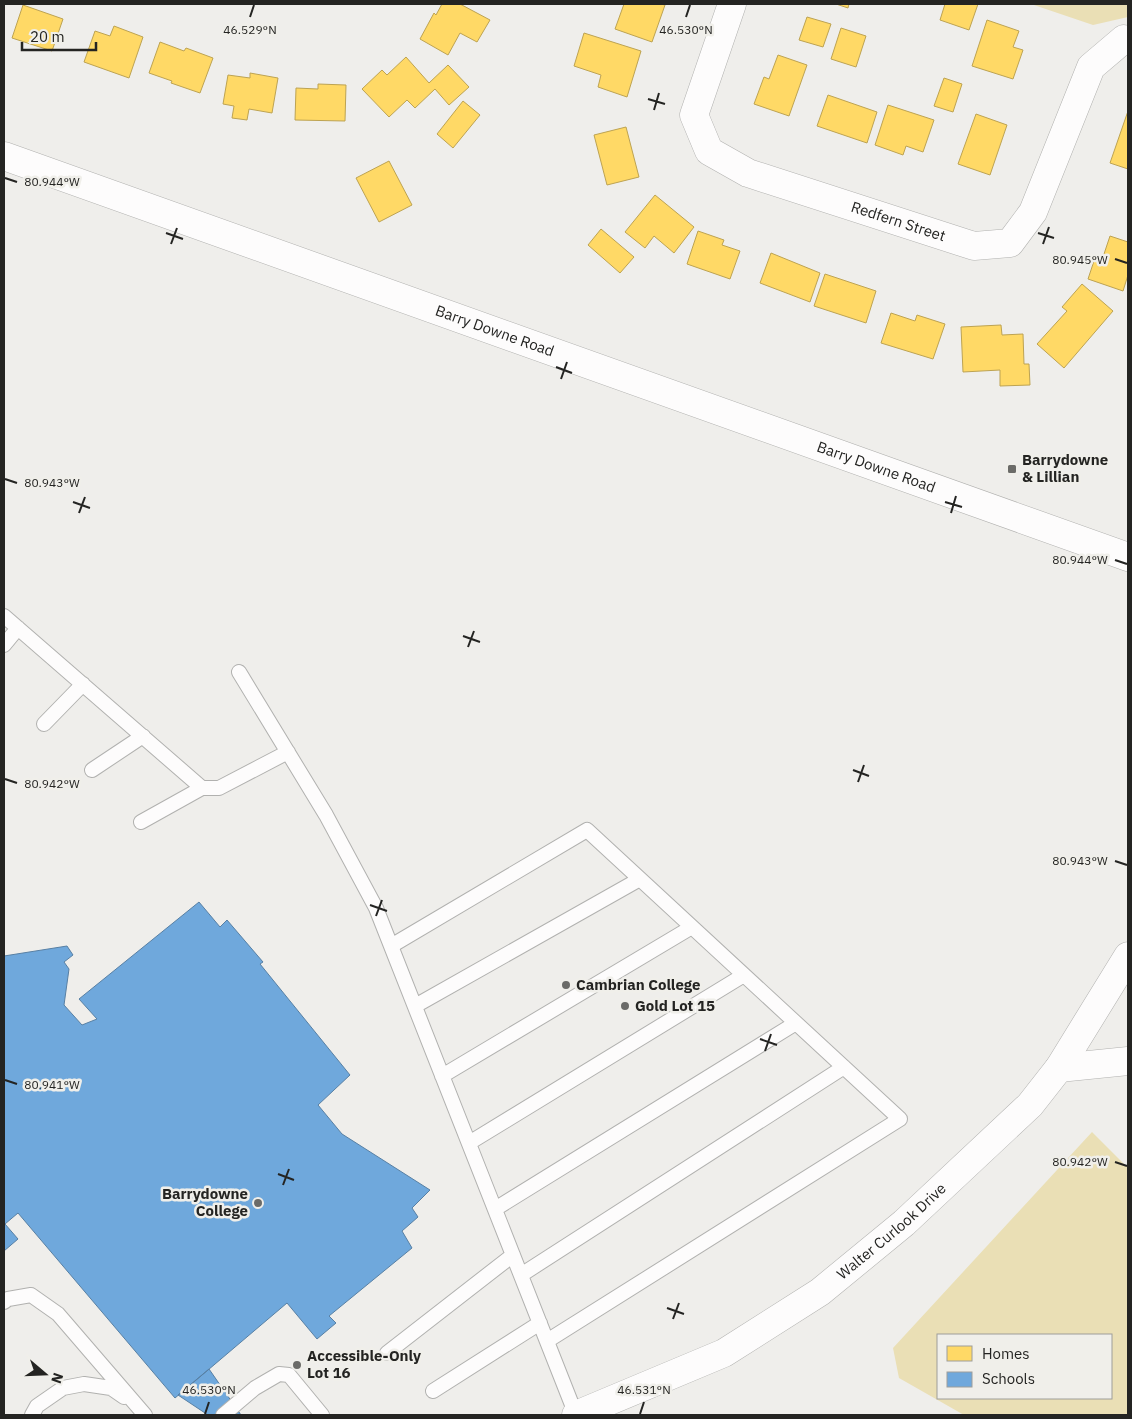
<svg xmlns="http://www.w3.org/2000/svg" width="1132" height="1419" font-family="'IBM Plex Sans',sans-serif">
<style>
.green{fill:#eadfb5;fill-rule:evenodd}
.homes{fill:#ffd966;stroke:#bda352}
.schools{fill:#6fa8dc;stroke:#5880a4}
.lines{fill:none;stroke-linecap:round;stroke-linejoin:round}
.service-casing{stroke:#b1b1af;stroke-width:16}
.minor-casing{stroke:#b1b1af;stroke-width:29}
.secondary-casing{stroke:#b1b1af;stroke-width:29}
.service{stroke:#fdfcfc;stroke-width:14}
.minor{stroke:#fdfcfc;stroke-width:28}
.secondary{stroke:#fdfcfc;stroke-width:28}
.ticks{fill:none;stroke:#242422;stroke-width:2}
.poi-dot{fill:#6b6b68;stroke:#f0efea;stroke-width:2}
.labels{text-anchor:middle;stroke-width:5;stroke-linejoin:round;paint-order:stroke}
.street-label{font-size:15px;fill:#242422;stroke:#f0efea}
.poi-label{font-size:15px;font-weight:bold;fill:#242422;stroke:#f0efea;text-anchor:start}
.ticks-label{font-size:12px;text-anchor:middle;fill:#242422;stroke:#f0efea;stroke-width:5;stroke-linejoin:round;paint-order:stroke}
</style>
<rect width="100%" height="100%" fill="#efeeeb"/>
<!-- green -->
<path class="green" d="M 1031,4 L 1128,4 L 1128,17 L 1093,25 Z
M 1092,1132 L 1128,1168 L 1128,1415 L 964,1415 L 899,1378 L 893,1348 ZM 938,1335 L 1111,1335 L 1111,1398 L 938,1398 Z"/>
<!-- homes -->
<path class="homes" d="M 442,4 L 460,4 L 490,20 L 477,42 L 460,33 L 448,55 L 420,39 L 434,13 L 436,15 Z
M 624,4 L 661,4 L 665,5 L 652,42 L 615,29 Z
M 836,4 L 849,4 L 848,8 Z
M 945,4 L 978,4 L 969,30 L 940,20 Z
M 23,5 L 63,19 L 52,51 L 12,38 Z
M 807,17 L 831,24 L 823,47 L 799,40 Z
M 987,20 L 1019,31 L 1013,47 L 1023,50 L 1013,79 L 972,66 Z
M 114,26 L 143,37 L 129,78 L 84,62 L 95,31 L 110,36 Z
M 841,28 L 866,36 L 856,67 L 831,59 Z
M 584,33 L 641,51 L 627,97 L 598,87 L 601,75 L 574,66 Z
M 160,42 L 184,51 L 186,48 L 213,58 L 200,93 L 171,83 L 172,81 L 149,73 Z
M 778,55 L 807,65 L 789,116 L 754,104 L 764,77 L 769,79 Z
M 406,57 L 429,83 L 448,65 L 469,87 L 449,105 L 435,89 L 415,108 L 407,100 L 389,117 L 362,89 L 382,70 L 387,75 Z
M 250,73 L 278,78 L 272,113 L 249,109 L 247,120 L 232,118 L 234,106 L 223,104 L 228,75 L 250,78 Z
M 944,78 L 962,84 L 953,112 L 934,106 Z
M 318,84 L 346,85 L 345,121 L 295,120 L 296,88 L 318,89 Z
M 828,95 L 877,112 L 867,143 L 817,126 Z
M 463,101 L 480,115 L 453,148 L 437,134 Z
M 888,105 L 934,120 L 923,152 L 906,146 L 903,155 L 875,145 Z
M 1128,111 L 1128,169 L 1110,163 Z
M 976,114 L 1007,125 L 990,175 L 958,164 Z
M 626,127 L 639,177 L 607,185 L 594,135 Z
M 389,161 L 412,205 L 379,222 L 356,178 Z
M 655,195 L 694,227 L 674,253 L 654,236 L 645,248 L 625,232 Z
M 601,229 L 634,257 L 620,273 L 588,245 Z
M 698,231 L 724,240 L 722,245 L 740,251 L 730,279 L 687,264 Z
M 1110,236 L 1128,242 L 1128,275 L 1123,291 L 1088,279 L 1096,255 L 1103,257 Z
M 771,253 L 820,273 L 810,302 L 760,283 Z
M 825,274 L 876,291 L 866,323 L 814,306 Z
M 1082,284 L 1113,311 L 1064,368 L 1037,344 L 1067,311 L 1062,307 Z
M 891,313 L 915,321 L 917,315 L 945,324 L 933,359 L 881,343 Z
M 1001,325 L 1002,335 L 1023,334 L 1024,364 L 1029,364 L 1030,385 L 1000,386 L 1000,370 L 963,372 L 961,327 Z"/>
<!-- schools -->
<path class="schools" d="M 199,902 L 220,927 L 227,920 L 263,962 L 260,964 L 350,1075 L 318,1105 L 342,1134 L 430,1190 L 412,1208 L 418,1217 L 402,1231 L 412,1248 L 329,1316 L 336,1323 L 317,1339 L 287,1303 L 175,1398 L 18,1213 L 5,1224 L 18,1239 L 4,1251 L 4,956 L 67,946 L 73,955 L 64,962 L 69,969 L 64,1005 L 82,1025 L 97,1019 L 79,999 Z
M 209,1369 L 241,1415 L 208,1415 L 178,1395 Z"/>
<g class="lines">
<!-- service casing -->
<g class="service-casing">
<path id="service" d="M 4,616 L 202,788 L 219,788 L 288,752
M 4,645 L 18,628
M 239,672 L 326,815 L 376,908 L 576,1415
M 44,724 L 83,684
M 92,770 L 143,736
M 141,822 L 202,788
M 391,946 L 587,830 L 900,1119 L 547,1341
M 415,1006 L 640,879
M 442,1076 L 692,927
M 469,1143 L 744,975
M 495,1209 L 796,1023
M 521,1275 L 844,1067
M 4,1302 L 8,1299 L 31,1295 L 58,1314 L 145,1415
M 387,1353 L 513,1255
M 433,1391 L 540,1323
M 32,1415 L 37,1406 L 63,1388 L 84,1384 L 111,1388 L 124,1397
M 223,1415 L 255,1388 L 279,1374 L 289,1375 L 322,1415"/>
</g>
<!-- minor casing -->
<g class="minor-casing">
<g id="minor">
<path id="s1" d="M 732,4 L 694,115 L 709,151 L 748,173 L 974,246 L 1010,243 L 1033,212 L 1091,67 L 1124,39 L 1128,40"/>
<path d="M 1059,1068 L 1128,1061"/>
<path id="s2" d="M 576,1415 L 724,1353 L 820,1292 L 904,1223 L 1030,1105 L 1059,1068 L 1128,956"/>
</g>
</g>
<!-- secondary casing -->
<g class="secondary-casing">
<g id="secondary">
<path id="s3" d="M 4,156 L 1128,557"/>
</g>
</g>
<!-- service -->
<use href="#service" class="service"/>
<!-- minor -->
<use href="#minor" class="minor"/>
<!-- secondary -->
<use href="#secondary" class="secondary"/>
</g>
<!-- ticks -->
<path class="ticks" d="M 250,17 L 254,5M 686,17 L 690,5M 648,99 L 665,104M 654,110 L 659,93M 5,178 L 17,182M 166,233 L 183,239M 1038,233 L 1054,238M 171,244 L 177,228M 1043,244 L 1049,227M 1115,259 L 1127,263M 556,367 L 572,373M 561,379 L 567,362M 5,479 L 17,483M 73,502 L 90,508M 945,502 L 962,507M 79,513 L 85,497M 951,513 L 956,496M 1115,560 L 1127,564M 463,636 L 480,642M 468,647 L 474,631M 853,770 L 869,776M 5,779 L 17,783M 858,782 L 864,765M 1115,861 L 1127,865M 370,905 L 387,911M 376,916 L 382,900M 760,1039 L 777,1045M 765,1051 L 771,1034M 5,1080 L 17,1084M 1115,1162 L 1127,1166M 278,1174 L 294,1180M 283,1185 L 289,1169M 667,1308 L 684,1314M 673,1319 L 679,1303M 205,1414 L 209,1402M 640,1414 L 644,1402"/>
<!-- markers -->
<g class="poi-dot">
<rect x="1007" y="464" width="10" height="10" rx="2.5"/>
<circle cx="566" cy="985" r="5"/>
<circle cx="625" cy="1006" r="5"/>
<circle cx="258" cy="1203" r="5"/>
<circle cx="297" cy="1365" r="5"/>
</g>
<g class="labels">
<!-- street labels -->
<g class="street-label">
<text dy="5" stroke="none"><textPath href="#s1" startOffset="359">Redfern Street</textPath></text>
<text dy="5" stroke="none"><textPath href="#s3" startOffset="521">Barry Downe Road</textPath></text>
<text dy="5" stroke="none"><textPath href="#s3" startOffset="926">Barry Downe Road</textPath></text>
<text dy="5" stroke="none"><textPath href="#s2" startOffset="368">Walter Curlook Drive</textPath></text>
</g>
<!-- poi labels -->
<g class="poi-label">
<text x="1022" y="465">Barrydowne<tspan x="1022" dy="17">&amp; Lillian</tspan></text>
<text x="576" y="990">Cambrian College</text>
<text x="635" y="1011">Gold Lot 15</text>
<text x="248" y="1199" text-anchor="end">Barrydowne<tspan x="248" dy="17">College</tspan></text>
<text x="307" y="1361">Accessible-Only<tspan x="307" dy="17">Lot 16</tspan></text>
</g>
</g>
<g class="ticks-label">
<text x="250" y="34">46.529°N</text>
<text x="686" y="34">46.530°N</text>
<text x="52" y="186">80.944°W</text>
<text x="1080" y="264">80.945°W</text>
<text x="52" y="487">80.943°W</text>
<text x="1080" y="564">80.944°W</text>
<text x="52" y="788">80.942°W</text>
<text x="1080" y="865">80.943°W</text>
<text x="52" y="1089">80.941°W</text>
<text x="1080" y="1166">80.942°W</text>
<text x="209" y="1394">46.530°N</text>
<text x="644" y="1394">46.531°N</text>
</g>
<!-- border -->
<rect width="1132" height="1419" fill="none" stroke="#242422" stroke-width="10"/>
<!-- legend -->
<rect x="937" y="1334" width="175" height="65" fill="#f0efea" stroke="#9e9e9a"/>
<rect x="947" y="1346" width="25" height="15" fill="#ffd966" stroke="#9e9e9a"/>
<text x="982" y="1359" font-size="15" fill="#242422">Homes</text>
<rect x="947" y="1372" width="25" height="15" fill="#6fa8dc" stroke="#9e9e9a"/>
<text x="982" y="1384" font-size="15" fill="#242422">Schools</text>
<!-- north arrow -->
<g transform="translate(45 1374) rotate(109)" stroke="#f0efea" stroke-width="4" paint-order="stroke">
<path d="M0-4L9 19L0 12L-9 19Z" fill="#242422"/>
<text y="-8" font-size="14" font-weight="bold" text-anchor="middle" fill="#242422">N</text>
</g>
<!-- scale -->
<path d="M22 42v8h74v-8" fill="none" stroke="#242422" stroke-width="2.5"/>
<text x="30" y="42" font-size="15" fill="#242422" stroke="#f0efea" stroke-width="4" paint-order="stroke">20 m</text>
</svg>
